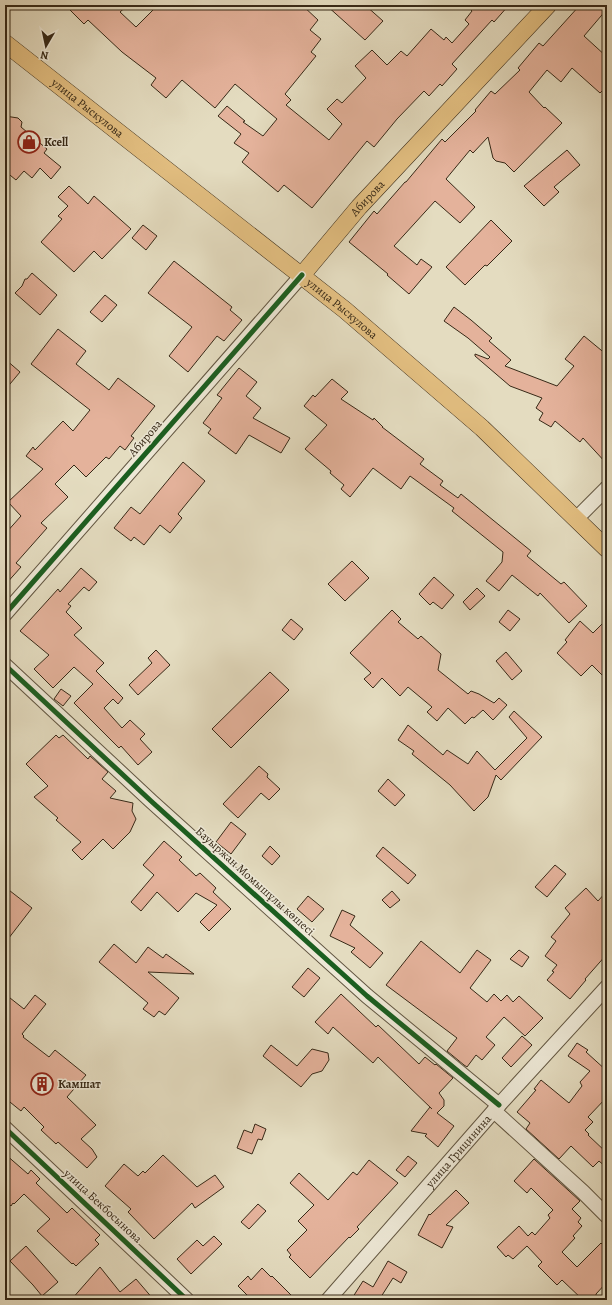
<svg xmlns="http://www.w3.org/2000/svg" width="612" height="1305" font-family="Alegreya,serif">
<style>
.building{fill:#e4b29b;stroke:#372917}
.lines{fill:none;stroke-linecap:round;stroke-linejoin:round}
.minor-casing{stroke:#625641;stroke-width:16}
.major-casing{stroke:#372917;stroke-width:18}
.minor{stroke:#ede8d6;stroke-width:14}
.major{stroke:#e2be80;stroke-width:17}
.cycleway-casing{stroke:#ede8d6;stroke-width:8}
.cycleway{stroke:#1b5e20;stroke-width:5}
.labels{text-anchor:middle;stroke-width:3;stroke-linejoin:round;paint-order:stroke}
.street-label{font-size:12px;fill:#372917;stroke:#ede8d6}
.poi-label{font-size:12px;font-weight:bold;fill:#372917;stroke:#ede8d6;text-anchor:start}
</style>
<rect width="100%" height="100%" fill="#e4dcc0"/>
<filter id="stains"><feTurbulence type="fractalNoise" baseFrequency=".005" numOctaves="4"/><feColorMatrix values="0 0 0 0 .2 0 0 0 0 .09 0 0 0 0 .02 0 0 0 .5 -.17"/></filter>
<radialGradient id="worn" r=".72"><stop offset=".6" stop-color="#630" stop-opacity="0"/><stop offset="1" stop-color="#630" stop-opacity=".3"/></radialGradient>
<!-- building -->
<path class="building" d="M 65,5 L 128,5 L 120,12 L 136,27 L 158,5 L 302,5 L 318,20 L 310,30 L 321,39 L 311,52 L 316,56 L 285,94 L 291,100 L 286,105 L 329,140 L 342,124 L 327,109 L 337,99 L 342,103 L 366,78 L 355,66 L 372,50 L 387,65 L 401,51 L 407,56 L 431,29 L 444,40 L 446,37 L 452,43 L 469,24 L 465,20 L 472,11 L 466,5 L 509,5 L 494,22 L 492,20 L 452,64 L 457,69 L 442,86 L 440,84 L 429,96 L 424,91 L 397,119 L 374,147 L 367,141 L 312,208 L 284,185 L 278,192 L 242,162 L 249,153 L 234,143 L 241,134 L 218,116 L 227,106 L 245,121 L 243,122 L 263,136 L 277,119 L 235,84 L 215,108 L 182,80 L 166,98 L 151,85 L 156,78 L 122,52 L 88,20 L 84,24 Z
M 326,5 L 365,5 L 383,21 L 365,40 Z
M 580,5 L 607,5 L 607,9 L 584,36 L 607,57 L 607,86 L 600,93 L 572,68 L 561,82 L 547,70 L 529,92 L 544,108 L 545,107 L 562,123 L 514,172 L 505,163 L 496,161 L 493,158 L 488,137 L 473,153 L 470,150 L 446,179 L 475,207 L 460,223 L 435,201 L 394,246 L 417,265 L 421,259 L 432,267 L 409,294 L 387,275 L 388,274 L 349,242 L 374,211 L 377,214 L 405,182 L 406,182 L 442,139 L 445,142 L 476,111 L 475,110 L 491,91 L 495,94 L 520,70 L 518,68 L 539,43 L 543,46 Z
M 5,116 L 18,118 L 22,122 L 21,127 L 47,149 L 44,153 L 61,167 L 51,179 L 40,168 L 32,178 L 24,171 L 16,180 L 5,171 Z
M 567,150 L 580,165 L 554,187 L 559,192 L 544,206 L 524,186 Z
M 69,186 L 88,204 L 94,196 L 131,229 L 102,259 L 94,251 L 74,272 L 41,242 L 62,219 L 58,216 L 68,206 L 58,197 Z
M 491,220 L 512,241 L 487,266 L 485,265 L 465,285 L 446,267 Z
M 143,225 L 157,236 L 146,250 L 132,238 Z
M 174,261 L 232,307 L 230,310 L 242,320 L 224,341 L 217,336 L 188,372 L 169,356 L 192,327 L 148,293 Z
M 32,273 L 57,295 L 40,315 L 15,293 L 22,286 L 25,279 L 27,279 Z
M 105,295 L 117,305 L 102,322 L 90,312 Z
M 454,307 L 471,320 L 492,338 L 489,341 L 511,360 L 505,366 L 557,386 L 574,366 L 565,359 L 584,336 L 607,355 L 607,464 L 583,438 L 580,442 L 555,421 L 551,427 L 539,420 L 543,413 L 536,408 L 542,398 L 510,386 L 475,356 L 475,354 L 488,359 L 490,357 L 468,338 L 444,321 Z
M 58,329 L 86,351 L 76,364 L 109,390 L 118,378 L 155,406 L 131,436 L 134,438 L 125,450 L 120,446 L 109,459 L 106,457 L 86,477 L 74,465 L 55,484 L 68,497 L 41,523 L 47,528 L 16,563 L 21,567 L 5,585 L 5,534 L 21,516 L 8,502 L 43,469 L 26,456 L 33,447 L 35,450 L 63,421 L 73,431 L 90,410 L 31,364 Z
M 5,359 L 20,372 L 5,390 Z
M 239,368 L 257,382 L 246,396 L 261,408 L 253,418 L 290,438 L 281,453 L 249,435 L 236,454 L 208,433 L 211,429 L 203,423 L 222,398 L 217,395 Z
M 332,379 L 348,392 L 341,399 L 373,420 L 374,418 L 383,427 L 382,427 L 424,459 L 420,464 L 443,481 L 440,485 L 458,498 L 461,494 L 531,551 L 527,556 L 561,584 L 564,582 L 587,606 L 569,623 L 540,593 L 538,596 L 512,575 L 499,591 L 486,581 L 502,562 L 503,552 L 452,511 L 454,508 L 410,476 L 401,489 L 373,468 L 350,497 L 341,489 L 344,485 L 330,473 L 331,471 L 305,449 L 327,425 L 304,406 L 313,395 L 315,397 Z
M 183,462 L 205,481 L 178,514 L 182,518 L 170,533 L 160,525 L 144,545 L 134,537 L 131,541 L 114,528 L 131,507 L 140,514 Z
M 352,561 L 369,578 L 345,601 L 328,584 Z
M 81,568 L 97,582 L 89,591 L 84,587 L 68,604 L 71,606 L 66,612 L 82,628 L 74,635 L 104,663 L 96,671 L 123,698 L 118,704 L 113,699 L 104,708 L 122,728 L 130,720 L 145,734 L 140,739 L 152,752 L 138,765 L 121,746 L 119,748 L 74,703 L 93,684 L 74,667 L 53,688 L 34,669 L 49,655 L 20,631 L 58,589 L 60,592 Z
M 434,577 L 454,595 L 442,609 L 433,602 L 430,605 L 419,594 Z
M 477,588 L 485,596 L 470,610 L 463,602 Z
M 392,610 L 401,619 L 398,622 L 418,639 L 421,636 L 441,654 L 438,670 L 468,694 L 471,691 L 479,694 L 494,703 L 499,698 L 507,705 L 493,720 L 483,710 L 474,718 L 472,717 L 465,724 L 448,708 L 437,721 L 427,712 L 432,707 L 408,687 L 400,696 L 382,678 L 373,688 L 364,679 L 371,673 L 350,653 Z
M 508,610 L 520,619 L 510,631 L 499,622 Z
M 291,619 L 303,629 L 294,640 L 282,630 Z
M 607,619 L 607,680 L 592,665 L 581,676 L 557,653 L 567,642 L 565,640 L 580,621 L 593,633 Z
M 156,650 L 170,665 L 138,695 L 129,685 L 152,663 L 148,658 Z
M 506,652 L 522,671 L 512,680 L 496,661 Z
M 270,672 L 289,690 L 231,748 L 212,729 Z
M 61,689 L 71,696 L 63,706 L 54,699 Z
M 514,711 L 542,737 L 501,780 L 496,775 L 488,797 L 474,811 L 450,785 L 412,754 L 414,751 L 398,740 L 408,725 L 443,755 L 447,750 L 468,764 L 477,751 L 495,770 L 527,738 L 509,717 Z
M 56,735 L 59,738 L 63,735 L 88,759 L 90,756 L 108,772 L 102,779 L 116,791 L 110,798 L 133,803 L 132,811 L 136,819 L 130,832 L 113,849 L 103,839 L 82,860 L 72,850 L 81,842 L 56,820 L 58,818 L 34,797 L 48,786 L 26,764 Z
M 259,766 L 268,774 L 267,777 L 280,789 L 269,800 L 261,793 L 238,818 L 223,804 Z
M 388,779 L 405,795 L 395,806 L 378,791 Z
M 231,822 L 246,834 L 231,854 L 216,842 Z
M 164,841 L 182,857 L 179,860 L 196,876 L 200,873 L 216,888 L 213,892 L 231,909 L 209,931 L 200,922 L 217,905 L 196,893 L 178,912 L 157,892 L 141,911 L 131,902 L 154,875 L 143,865 Z
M 270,846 L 280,856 L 272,865 L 262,856 Z
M 383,847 L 416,875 L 408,884 L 376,856 Z
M 555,865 L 566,874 L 547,897 L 535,887 Z
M 5,887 L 32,908 L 5,943 Z
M 586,888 L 598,901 L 607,891 L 607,954 L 585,979 L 586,980 L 570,999 L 547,980 L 554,972 L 552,971 L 557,965 L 545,956 L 556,941 L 551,937 L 570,914 L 565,908 Z
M 392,891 L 400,900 L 390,908 L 382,900 Z
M 308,896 L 324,909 L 312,922 L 297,909 Z
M 342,910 L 355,916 L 350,925 L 383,953 L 370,968 L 351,952 L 355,948 L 330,936 Z
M 421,941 L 460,973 L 477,950 L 491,960 L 470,988 L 487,1002 L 494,994 L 501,1001 L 507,995 L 513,1002 L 519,996 L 543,1018 L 525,1036 L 504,1017 L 486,1037 L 495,1045 L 482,1060 L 476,1055 L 467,1067 L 464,1065 L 447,1051 L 457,1038 L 386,985 Z
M 114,944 L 136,963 L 148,947 L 163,958 L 166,954 L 194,974 L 148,972 L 179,998 L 165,1015 L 159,1011 L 154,1017 L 143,1009 L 148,1003 L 99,962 Z
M 519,950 L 529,957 L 522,967 L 510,959 Z
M 308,968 L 320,978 L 304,997 L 292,987 Z
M 5,994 L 24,1009 L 35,995 L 46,1004 L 22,1034 L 24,1036 L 23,1037 L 49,1057 L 55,1050 L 86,1075 L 67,1097 L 96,1125 L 81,1139 L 92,1149 L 97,1157 L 87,1168 L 58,1142 L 56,1144 L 41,1130 L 44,1127 L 24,1107 L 21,1111 L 5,1098 Z
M 341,994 L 376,1027 L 378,1025 L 419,1064 L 425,1057 L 435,1065 L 436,1064 L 453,1078 L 439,1093 L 444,1100 L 444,1106 L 437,1113 L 454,1126 L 438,1147 L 425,1136 L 427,1134 L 411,1131 L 430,1107 L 432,1109 L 378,1057 L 373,1063 L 333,1027 L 328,1034 L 315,1022 Z
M 522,1036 L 532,1045 L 511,1067 L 502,1058 Z
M 577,1043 L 588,1050 L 586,1052 L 607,1071 L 607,1097 L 588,1117 L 593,1122 L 585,1130 L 589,1134 L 588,1135 L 607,1153 L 607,1168 L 599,1161 L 593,1167 L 571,1146 L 559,1159 L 526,1129 L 530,1123 L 517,1112 L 536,1090 L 534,1089 L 541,1080 L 569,1103 L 582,1086 L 580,1082 L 590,1071 L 568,1056 Z
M 271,1045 L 297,1066 L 312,1049 L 328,1053 L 329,1060 L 322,1071 L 312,1074 L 301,1087 L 263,1056 Z
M 255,1124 L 266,1129 L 262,1140 L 258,1139 L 252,1154 L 237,1148 L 244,1130 L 252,1133 Z
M 5,1154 L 28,1174 L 31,1170 L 40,1179 L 36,1183 L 67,1213 L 72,1208 L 100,1235 L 95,1240 L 99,1244 L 76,1266 L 73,1263 L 72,1264 L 37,1231 L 50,1219 L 24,1194 L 14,1204 L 13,1203 L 11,1206 L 5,1200 Z
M 163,1155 L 197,1187 L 215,1175 L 224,1187 L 195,1208 L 192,1203 L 154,1239 L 128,1212 L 131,1209 L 105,1186 L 124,1164 L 138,1176 L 143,1171 L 145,1173 Z
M 408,1156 L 417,1163 L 405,1177 L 396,1170 Z
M 534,1159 L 580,1201 L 572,1209 L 581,1218 L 578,1222 L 582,1226 L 573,1236 L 575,1238 L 562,1252 L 577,1267 L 601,1243 L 607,1249 L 607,1282 L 596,1294 L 596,1300 L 583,1300 L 562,1280 L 557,1285 L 538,1266 L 542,1262 L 527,1246 L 513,1259 L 508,1255 L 506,1257 L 497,1247 L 519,1226 L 528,1236 L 532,1232 L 535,1235 L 550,1218 L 548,1215 L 553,1210 L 531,1188 L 527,1193 L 514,1181 Z
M 369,1160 L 398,1183 L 357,1227 L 359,1229 L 350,1238 L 349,1237 L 310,1278 L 289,1257 L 291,1255 L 287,1250 L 307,1230 L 298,1221 L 314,1205 L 290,1183 L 299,1173 L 328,1200 L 353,1172 L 357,1175 Z
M 456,1190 L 469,1203 L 446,1225 L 453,1227 L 442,1248 L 418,1235 L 429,1214 L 430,1215 Z
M 258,1204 L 266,1211 L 249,1229 L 241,1222 Z
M 214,1236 L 222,1244 L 191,1274 L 177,1259 L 197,1240 L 203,1246 Z
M 26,1246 L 58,1282 L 42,1296 L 33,1285 L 10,1261 Z
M 388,1261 L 407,1272 L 401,1283 L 393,1278 L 379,1300 L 351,1300 L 363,1281 L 373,1287 Z
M 100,1267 L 120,1292 L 136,1279 L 154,1300 L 71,1300 Z
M 262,1268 L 271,1277 L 272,1276 L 296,1300 L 252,1300 L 238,1286 L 248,1276 L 251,1280 Z"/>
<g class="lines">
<!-- minor casing -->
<g class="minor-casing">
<g id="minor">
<path d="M 576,519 L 607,488"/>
<path d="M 5,614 L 302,275"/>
<path d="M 5,665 L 151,801 L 367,996 L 499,1105"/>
<path d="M 494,1111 L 583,1192 L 607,1216"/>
<path d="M 5,1128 L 187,1300"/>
<path id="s1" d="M 328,1300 L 499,1105 L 607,987"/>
</g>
</g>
<!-- major casing -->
<g class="major-casing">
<g id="major">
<path id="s2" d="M 5,43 L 345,310 L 482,428 L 607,549"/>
<path id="s3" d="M 302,275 L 359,207 L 548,5"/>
</g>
</g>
<!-- minor -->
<use href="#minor" class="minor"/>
<!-- major -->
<use href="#major" class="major"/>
<!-- cycleway casing -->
<g class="cycleway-casing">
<path id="cycleway" d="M 5,614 L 302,275
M 5,665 L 151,801 L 367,996 L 499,1105
M 5,1128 L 187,1300"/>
</g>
<!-- cycleway -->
<use href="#cycleway" class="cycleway"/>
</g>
<!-- icons -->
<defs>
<g id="shop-ring" transform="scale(1.15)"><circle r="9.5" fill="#ede8d6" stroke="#8f2418" stroke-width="1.5"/><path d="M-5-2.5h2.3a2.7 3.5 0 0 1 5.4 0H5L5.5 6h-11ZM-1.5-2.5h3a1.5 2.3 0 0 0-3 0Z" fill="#8f2418"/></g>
<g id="building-ring" transform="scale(1.15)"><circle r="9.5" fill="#ede8d6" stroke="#8f2418" stroke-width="1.5"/><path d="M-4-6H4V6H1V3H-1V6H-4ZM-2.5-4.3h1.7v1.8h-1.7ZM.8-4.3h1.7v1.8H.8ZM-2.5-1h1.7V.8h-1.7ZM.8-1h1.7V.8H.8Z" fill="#8f2418"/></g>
</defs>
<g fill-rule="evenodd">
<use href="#shop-ring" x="29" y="142"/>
<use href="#building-ring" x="42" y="1084"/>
</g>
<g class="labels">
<!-- street labels -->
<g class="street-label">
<text dy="4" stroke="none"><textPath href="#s2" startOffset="105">улица Рыскулова</textPath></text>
<text dy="4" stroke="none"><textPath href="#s3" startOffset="101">Абирова</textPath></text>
<text dy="4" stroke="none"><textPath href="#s2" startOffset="429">улица Рыскулова</textPath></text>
<text transform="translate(145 438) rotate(-49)" y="4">Абирова</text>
<text transform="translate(255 881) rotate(42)" y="4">Бауыржан Момышұлы көшесі</text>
<text dy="4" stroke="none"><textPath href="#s1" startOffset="198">улица Грицинина</textPath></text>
<text transform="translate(103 1206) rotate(43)" y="4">улица Бекбосынова</text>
</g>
<!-- poi labels -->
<g class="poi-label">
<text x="44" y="146">Kcell</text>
<text x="58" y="1088">Камшат</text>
</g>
</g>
<!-- margin -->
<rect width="612" height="1305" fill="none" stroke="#e4dcc0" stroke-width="20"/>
<rect x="6" y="6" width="600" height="1293" fill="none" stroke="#372917" stroke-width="2"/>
<rect x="10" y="10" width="592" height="1285" fill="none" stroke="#372917"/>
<!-- north arrow -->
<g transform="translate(46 46) rotate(189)" stroke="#ede8d6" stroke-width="3" paint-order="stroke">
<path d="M0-3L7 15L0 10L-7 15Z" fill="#372917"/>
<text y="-6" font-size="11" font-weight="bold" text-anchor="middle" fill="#372917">N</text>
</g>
<rect width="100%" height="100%" filter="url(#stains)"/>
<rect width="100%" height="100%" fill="url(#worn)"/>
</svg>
